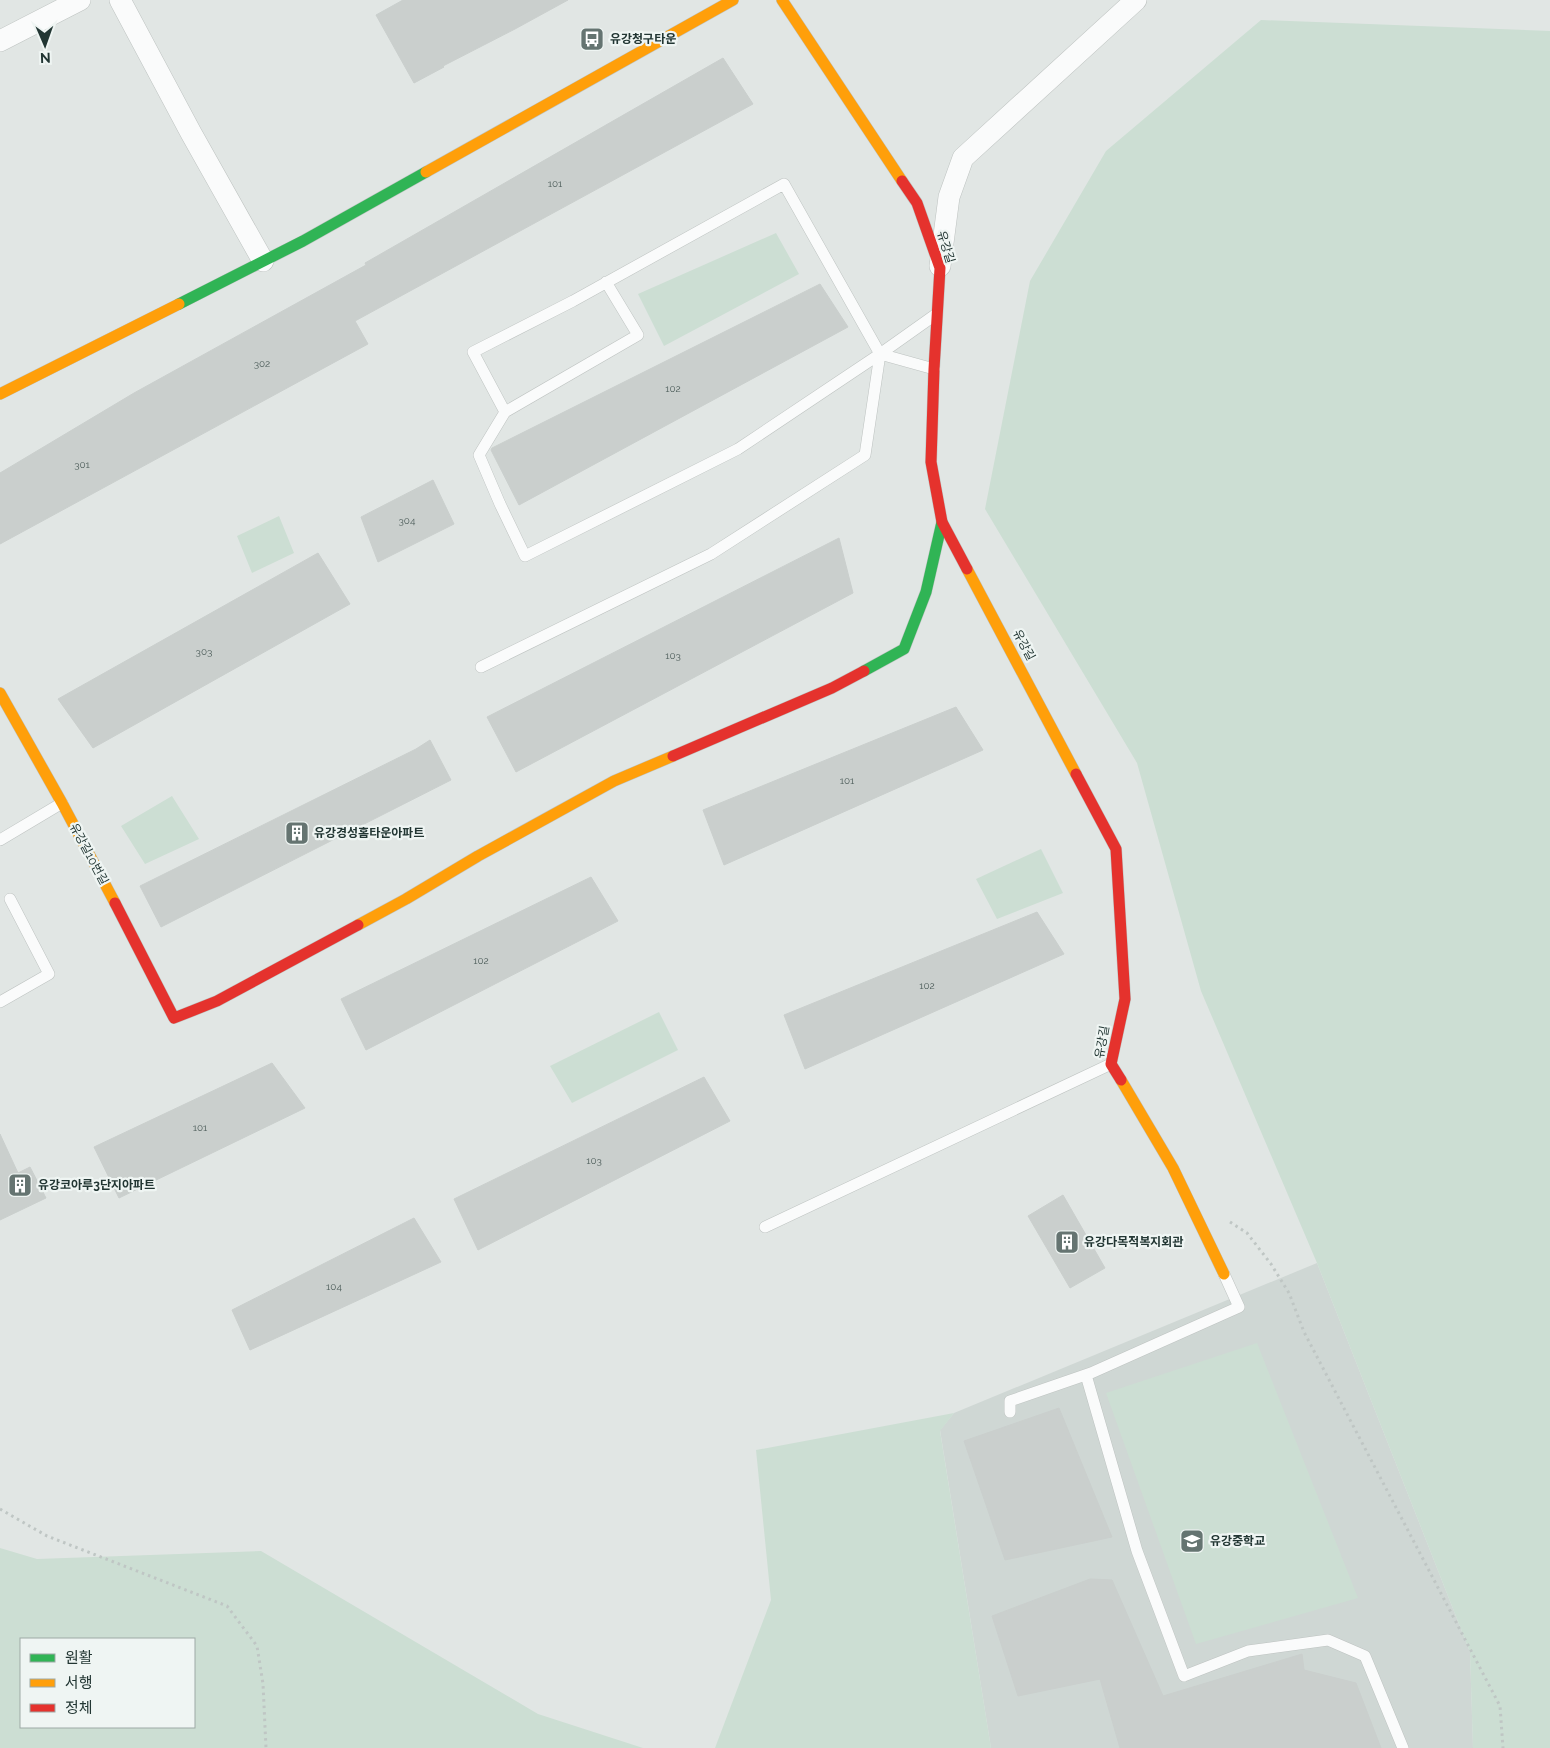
<svg xmlns="http://www.w3.org/2000/svg" width="1550" height="1748" font-family="Raleway,'Noto Sans KR',sans-serif">
<style>
.built{fill:#cfd7d4}
.green{fill:#ccded3;fill-rule:evenodd}
.building{fill:#cacfcd;stroke:#cacfcd}
.lines{fill:none;stroke-linecap:round;stroke-linejoin:round}
.lane-casing{stroke:#bec3c1;stroke-width:12}
.street-casing{stroke:#bec3c1;stroke-width:22}
.fast-casing{stroke:#bdc3c1;stroke-width:12}
.slow-casing{stroke:#bdc3c1;stroke-width:12}
.jam-casing{stroke:#bdc3c1;stroke-width:12}
.path{stroke:#bfc6c4;stroke-width:3;stroke-dasharray:2.5 4;stroke-linecap:butt}
.lane{stroke:#fafbfb;stroke-width:11}
.street{stroke:#fafbfb;stroke-width:21}
.fast{stroke:#30b455;stroke-width:11}
.slow{stroke:#ff9f0a;stroke-width:11}
.jam{stroke:#e5322d;stroke-width:11}
.labels{text-anchor:middle;stroke-width:4.5;stroke-linejoin:round;paint-order:stroke}
.number-label{font-size:10px;fill:#4d5d5a}
.poi-label{font-size:12px;font-weight:bold;fill:#223633;stroke:#eff5f3;text-anchor:start}
.street-label{font-size:12px;fill:#223633;stroke:#eff5f3}
</style>
<rect width="100%" height="100%" fill="#e1e6e4"/>
<!-- built -->
<path class="built" d="M 1317,1263 L 1470,1652 L 1473,1748 L 991,1748 L 940,1430 L 954,1413 Z"/>
<!-- green -->
<path class="green" d="M 1261,20 L 1550,31 L 1550,1748 L 1473,1748 L 1470,1652 L 1317,1263 L 1201,991 L 1137,763 L 985,509 L 1030,281 L 1106,151 Z
M 776,233 L 799,274 L 664,346 L 638,294 Z
M 279,516 L 294,553 L 252,573 L 237,536 Z
M 172,796 L 199,839 L 145,864 L 121,826 Z
M 1041,849 L 1063,893 L 997,919 L 976,879 Z
M 659,1012 L 678,1050 L 572,1103 L 550,1066 Z
M 1257,1343 L 1358,1598 L 1196,1644 L 1106,1393 Z
M 954,1413 L 940,1431 L 991,1748 L 715,1748 L 771,1600 L 756,1450 Z
M 0,1548 L 37,1559 L 261,1551 L 538,1714 L 643,1748 L 0,1748 ZM 21,1639 L 194,1639 L 194,1727 L 21,1727 Z"/>
<!-- building -->
<path class="building" d="M 403,0 L 568,0 L 515,29 L 443,66 L 444,67 L 414,83 L 376,15 Z
M 723,58 L 753,104 L 355,321 L 368,344 L 0,544 L 0,473 L 134,393 L 366,265 L 365,263 Z
M 820,284 L 848,327 L 519,505 L 491,450 L 492,448 Z
M 433,480 L 454,524 L 378,562 L 361,517 Z
M 839,538 L 853,593 L 516,772 L 487,717 Z
M 318,553 L 350,604 L 93,748 L 58,699 Z
M 956,707 L 983,750 L 724,865 L 703,810 Z
M 430,740 L 451,780 L 161,927 L 140,886 L 416,749 Z
M 591,877 L 618,921 L 366,1050 L 341,999 Z
M 1037,912 L 1064,954 L 805,1069 L 784,1015 Z
M 272,1063 L 305,1108 L 119,1198 L 94,1147 Z
M 704,1077 L 730,1121 L 478,1250 L 454,1199 Z
M 0,1134 L 18,1173 L 30,1167 L 46,1198 L 0,1220 Z
M 1063,1195 L 1105,1268 L 1070,1288 L 1028,1216 Z
M 414,1218 L 441,1262 L 250,1350 L 232,1310 Z
M 1059,1408 L 1112,1537 L 1005,1560 L 964,1441 Z
M 1090,1579 L 1112,1580 L 1163,1696 L 1302,1654 L 1304,1670 L 1356,1683 L 1381,1748 L 1120,1748 L 1100,1679 L 1018,1696 L 992,1616 Z"/>
<g class="lines">
<!-- lane casing -->
<g class="lane-casing">
<path id="lane" d="M 606,282 L 638,335 L 505,412 L 479,455 L 500,504 L 525,556 L 738,449 L 880,354
M 934,369 L 880,354 L 935,315
M 481,667 L 711,554 L 865,455 L 880,354 L 784,184 L 573,301 L 473,352 L 505,412
M 0,840 L 62,803
M 0,1002 L 49,974 L 10,899
M 765,1227 L 1111,1064
M 1086,1375 L 1137,1551 L 1184,1676 L 1248,1651 L 1328,1640 L 1365,1656 L 1403,1748
M 1010,1412 L 1010,1401 L 1091,1373 L 1239,1307 L 1224,1274"/>
</g>
<!-- street casing -->
<g class="street-casing">
<path id="street" d="M 120,0 L 191,133 L 263,261
M 0,41 L 80,0
M 940,266 L 949,197 L 963,158 L 1136,0"/>
</g>
<!-- fast casing -->
<g class="fast-casing">
<path id="fast" d="M 179,304 L 303,241 L 426,172
M 864,671 L 904,649 L 926,592 L 942,522"/>
</g>
<!-- slow casing -->
<g class="slow-casing">
<path id="slow" d="M 782,0 L 902,181
M 426,172 L 733,0
M 0,394 L 179,304
M 967,569 L 1076,774
M 0,693 L 62,803 L 115,903
M 358,925 L 406,899 L 478,856 L 614,781 L 673,756
M 1121,1080 L 1173,1168 L 1224,1274"/>
</g>
<!-- jam casing -->
<g class="jam-casing">
<path id="jam" d="M 902,181 L 917,203 L 940,268 L 934,369 L 931,462 L 942,522 L 967,569
M 673,756 L 832,688 L 864,671
M 1076,774 L 1116,849 L 1125,999 L 1111,1064 L 1121,1080
M 115,903 L 174,1018 L 217,1001 L 358,925"/>
</g>
<!-- path -->
<path class="path" d="M 1230,1222 L 1247,1233 L 1271,1264 L 1289,1293 L 1304,1332 L 1500,1706 L 1503,1748
M 0,1509 L 47,1536 L 227,1606 L 257,1646 L 263,1684 L 266,1748"/>
<!-- lane -->
<use href="#lane" class="lane"/>
<!-- street -->
<use href="#street" class="street"/>
<!-- fast -->
<use href="#fast" class="fast"/>
<!-- slow -->
<use href="#slow" class="slow"/>
<!-- jam -->
<use href="#jam" class="jam"/>
</g>
<!-- icons -->
<defs>
<g id="bus-square" transform="scale(1.25)"><rect x="-9" y="-9" width="18" height="18" rx="4" fill="#657471" stroke="#eff5f3"/><path d="M-5-6H5V4H4V6H2V4H-2V6H-4V4H-5ZM-3.5-4V0h7V-4ZM-3.5 1.2v1.5H-2V1.2ZM2 1.2v1.5H3.5V1.2Z" fill="#fff"/></g>
<g id="building-square" transform="scale(1.25)"><rect x="-9" y="-9" width="18" height="18" rx="4" fill="#657471" stroke="#eff5f3"/><path d="M-4-6H4V6H1V3H-1V6H-4ZM-2.5-4.3h1.7v1.8h-1.7ZM.8-4.3h1.7v1.8H.8ZM-2.5-1h1.7V.8h-1.7ZM.8-1h1.7V.8H.8Z" fill="#fff"/></g>
<g id="school-square" transform="scale(1.25)"><rect x="-9" y="-9" width="18" height="18" rx="4" fill="#657471" stroke="#eff5f3"/><path d="M0-5L7-2L0 1L-7-2ZM-4 1L0 2.5L4 1V4Q0 6-4 4Z" fill="#fff"/></g>
</defs>
<g fill-rule="evenodd">
<use href="#bus-square" x="592" y="39"/>
<use href="#building-square" x="297" y="833"/>
<use href="#building-square" x="20" y="1185"/>
<use href="#building-square" x="1067" y="1242"/>
<use href="#school-square" x="1192" y="1541"/>
</g>
<g class="labels">
<!-- number labels -->
<g class="number-label">
<text x="555" y="187">101</text>
<text x="262" y="367">302</text>
<text x="673" y="392">102</text>
<text x="82" y="468">301</text>
<text x="407" y="524">304</text>
<text x="204" y="655">303</text>
<text x="673" y="659">103</text>
<text x="847" y="784">101</text>
<text x="481" y="964">102</text>
<text x="927" y="989">102</text>
<text x="200" y="1131">101</text>
<text x="594" y="1164">103</text>
<text x="334" y="1290">104</text>
</g>
<!-- poi labels -->
<g class="poi-label">
<text x="610" y="43">유강청구타운</text>
<text x="314" y="837">유강경성홈타운아파트</text>
<text x="38" y="1189">유강코아루3단지아파트</text>
<text x="1084" y="1246">유강다목적복지회관</text>
<text x="1210" y="1545">유강중학교</text>
</g>
<!-- street labels -->
<g class="street-label">
<text transform="translate(946 247) rotate(73)" y="4">유강길</text>
<text transform="translate(1024 645) rotate(62)" y="4">유강길</text>
<text transform="translate(89 854) rotate(62)" y="4">유강길10번길</text>
<text transform="translate(1102 1042) rotate(-80)" y="4">유강길</text>
</g>
</g>
<!-- legend -->
<rect x="20" y="1638" width="175" height="90" fill="#eff5f3" stroke="#9da9a6"/>
<rect x="30" y="1654" width="25" height="8" fill="#30b455" stroke="#9da9a6"/>
<text x="65" y="1663" font-size="15" fill="#223633">원활</text>
<rect x="30" y="1679" width="25" height="8" fill="#ff9f0a" stroke="#9da9a6"/>
<text x="65" y="1688" font-size="15" fill="#223633">서행</text>
<rect x="30" y="1704" width="25" height="8" fill="#e5322d" stroke="#9da9a6"/>
<text x="65" y="1713" font-size="15" fill="#223633">정체</text>
<!-- north arrow -->
<g transform="translate(45 45) rotate(178)" stroke="#eff5f3" stroke-width="4" paint-order="stroke">
<path d="M0-4L9 19L0 12L-9 19Z" fill="#223633"/>
<text y="-8" font-size="14" font-weight="bold" text-anchor="middle" fill="#223633">N</text>
</g>
</svg>
